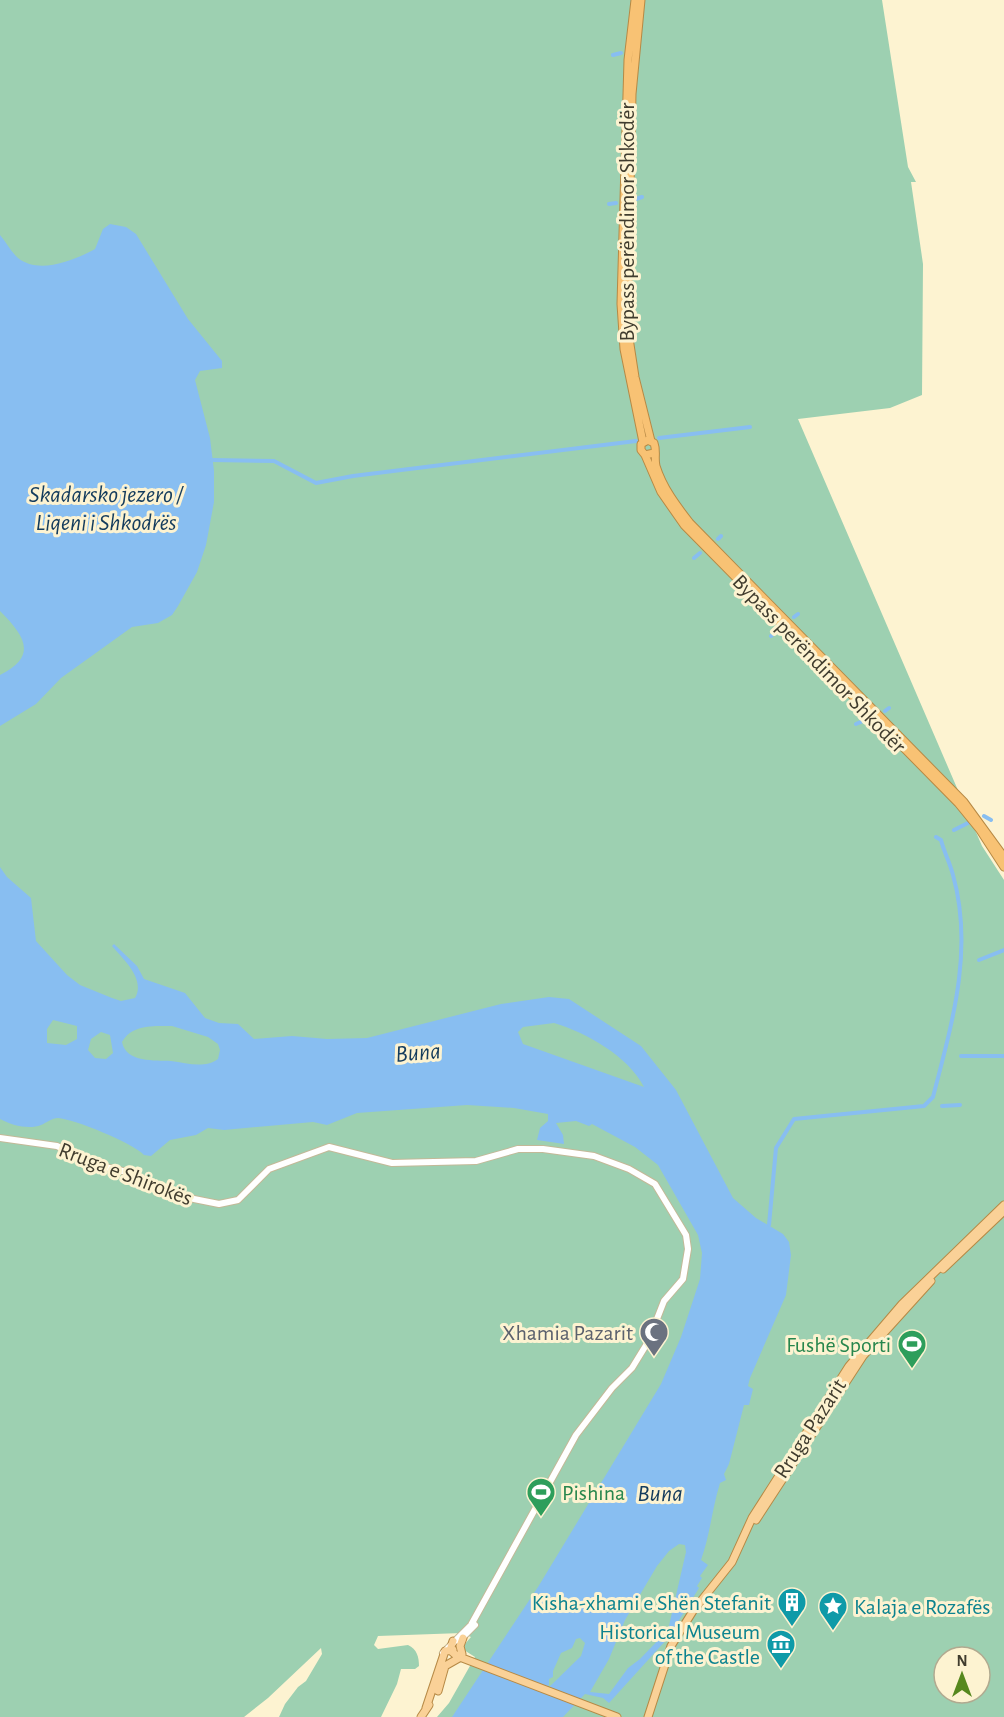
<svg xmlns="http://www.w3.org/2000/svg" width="1004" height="1717" font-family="'Alegreya Sans',sans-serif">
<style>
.green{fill:#9dd0b1;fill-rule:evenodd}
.water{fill:#88bef1;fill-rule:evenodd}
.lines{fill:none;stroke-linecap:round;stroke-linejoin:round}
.canal{stroke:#88bef1;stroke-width:4}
.secondary-casing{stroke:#c3b998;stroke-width:8}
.primary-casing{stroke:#b68945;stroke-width:9}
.trunk-casing{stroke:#b68945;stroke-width:9}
.secondary{stroke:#fff;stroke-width:6}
.primary{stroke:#fad197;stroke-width:7}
.trunk{stroke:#f8c274;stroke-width:7}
.labels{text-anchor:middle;stroke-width:6;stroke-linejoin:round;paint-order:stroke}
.street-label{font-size:22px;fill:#403c2e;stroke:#fdf3d1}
.worship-label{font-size:22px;fill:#5b616d;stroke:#fdf3d1;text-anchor:end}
.leisure-label{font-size:22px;fill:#27864d;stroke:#fdf3d1;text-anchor:end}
.culture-label{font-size:22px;fill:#0d838f;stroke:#fdf3d1;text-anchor:end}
.water-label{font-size:24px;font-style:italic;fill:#143c5d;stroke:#fdf3d1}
</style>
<rect width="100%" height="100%" fill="#fdf3d1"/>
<!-- green -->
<path class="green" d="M 0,0 L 882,0 L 908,167 L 916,182 L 911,182 L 923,264 L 922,395 L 890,408 L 798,419 L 982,846 L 1004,880 L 1004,1717 L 437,1717 L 449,1703 L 475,1657 L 464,1650 L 464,1645 L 471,1637 L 462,1633 L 378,1636 L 374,1645 L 378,1649 L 408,1645 C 417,1649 419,1657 419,1666 L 415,1669 L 401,1669 L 397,1684 L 381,1717 L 279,1717 L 285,1704 L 298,1687 L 306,1681 L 322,1654 L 321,1648 L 268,1698 L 244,1717 L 0,1717 ZM 944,1657 L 980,1657 L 980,1693 L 944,1693 Z"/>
<!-- water -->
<path class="water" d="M 110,224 L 126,227 L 136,234 L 188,319 L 222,361 L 222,368 L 200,371 L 195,380 L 210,438 L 214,471 L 214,502 L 206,545 L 197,572 L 178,606 L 172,615 L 158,623 L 132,627 L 61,678 L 36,704 L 0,726 L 0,675 C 39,656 24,635 0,611 L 0,235 C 6,242 11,252 18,258 C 39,275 75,260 95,249 L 103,229 Z
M 0,867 L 7,877 L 31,898 L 36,941 L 67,975 L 80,985 L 112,998 L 121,1001 L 135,998 C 146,979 123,959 112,946 L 114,944 L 137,966 L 144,979 L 185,993 L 205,1018 L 219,1023 L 238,1024 L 254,1039 L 292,1036 L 327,1039 L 367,1038 L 501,1004 L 549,997 L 569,999 L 641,1046 L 676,1090 L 733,1198 L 756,1218 L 783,1234 L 789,1242 L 791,1255 L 786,1295 L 750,1378 L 748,1386 L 753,1389 L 749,1405 L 744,1405 L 729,1464 L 724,1474 L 726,1480 L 720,1483 C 712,1509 710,1535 701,1560 L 708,1565 L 700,1576 L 702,1578 L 697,1586 L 699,1588 L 668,1638 L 609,1703 L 603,1698 L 585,1694 L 563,1717 L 452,1717 L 538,1587 L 661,1384 L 681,1337 L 700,1279 L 702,1253 L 698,1235 L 658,1165 L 635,1147 L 592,1124 L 589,1126 L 576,1121 L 556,1123 L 563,1135 L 564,1144 L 537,1140 L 540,1128 L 548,1121 L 548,1114 L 514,1108 L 467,1105 L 357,1113 L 327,1125 L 313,1122 L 224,1130 L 208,1128 L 196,1135 L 170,1140 L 151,1156 L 144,1155 C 133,1143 74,1119 58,1118 C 52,1118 46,1123 41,1125 C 29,1130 11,1125 0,1119 ZM 53,1020 L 77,1026 L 77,1039 L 66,1045 L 47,1043 L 47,1029 ZM 554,1023 C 587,1033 628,1056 644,1087 L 523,1044 L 518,1032 L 523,1027 ZM 172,1026 L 208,1037 L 218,1044 L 220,1050 L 218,1059 C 204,1069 187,1063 171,1061 C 155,1060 126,1063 122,1042 C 132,1024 154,1026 172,1026 ZM 101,1032 L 110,1035 L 113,1053 L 106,1059 L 95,1058 L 88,1050 L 91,1039 ZM 679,1544 L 685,1545 L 686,1552 L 668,1630 L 640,1659 L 628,1668 L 609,1694 L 590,1692 L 609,1659 L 625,1620 L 657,1566 L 669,1551 ZM 580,1638 L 585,1643 L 581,1656 L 542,1694 L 549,1685 L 549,1679 L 553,1677 L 553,1671 L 561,1653 L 572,1648 L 576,1639 Z"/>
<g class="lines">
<!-- canal -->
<path class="canal" d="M 613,55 L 621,53
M 636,199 L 642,197
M 609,204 L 616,203
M 659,438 L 750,427
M 211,460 L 274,461 L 316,483 L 353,476 L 636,441
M 718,539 L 721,536
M 694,558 L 700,553
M 794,617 L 798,614
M 771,636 L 777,631
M 885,711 L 889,708
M 856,724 L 863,721
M 984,816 L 991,820
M 954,830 L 968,823
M 979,960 L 1004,950
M 961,1056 L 1004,1056
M 942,1106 L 960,1105
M 769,1225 L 776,1148 L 794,1119 L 924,1106 L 933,1097 C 952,1023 974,950 953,875 C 950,863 944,852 941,840 L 936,837"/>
<!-- secondary casing -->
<g class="secondary-casing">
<path id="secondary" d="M 0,1138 L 57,1146 L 96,1165 L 127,1172 L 184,1197 L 219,1204 L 238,1200 L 269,1169 L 329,1147 L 392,1163 L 476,1161 L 518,1149 L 543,1149 L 594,1156 L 629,1169 L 655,1184 L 686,1235 L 688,1249 L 683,1279 L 664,1301 L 648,1342 L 632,1368 L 612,1388 L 576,1435 L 471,1625 L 443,1653
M 459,1641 L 475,1625"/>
</g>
<!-- primary casing -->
<g class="primary-casing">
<path id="primary" d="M 943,1269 L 1004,1211
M 756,1520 L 863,1356 L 931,1281
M 453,1641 L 450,1650 L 457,1656 L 617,1717
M 462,1654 L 460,1646 L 463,1638
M 438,1691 L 445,1666 L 459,1658
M 426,1708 L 445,1651 L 453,1650
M 421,1717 L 429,1705
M 648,1717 L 671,1646 L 693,1611 L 732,1562 L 752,1518 L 849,1366 L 902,1304 L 1004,1205"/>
</g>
<!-- trunk casing -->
<g class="trunk-casing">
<path id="trunk" d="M 635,0 L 628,60 L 621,304 L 624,349 L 643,442
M 641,0 L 632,94 L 627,325 L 635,377 L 651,441
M 654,453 L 645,455 L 641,450 L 641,444 L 648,440 L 654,443 C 657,451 654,458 656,466 C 663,488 676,505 690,523 L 964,802 L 1004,857
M 645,455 L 661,492 L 684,525 L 958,803 L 980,830 L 1004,867"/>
</g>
<!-- secondary -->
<use href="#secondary" class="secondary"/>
<!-- primary -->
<use href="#primary" class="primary"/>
<!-- trunk -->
<use href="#trunk" class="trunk"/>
</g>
<!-- icons -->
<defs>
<g id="mosque-pin" transform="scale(1.5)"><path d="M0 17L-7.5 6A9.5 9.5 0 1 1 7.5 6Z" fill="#6b7280" stroke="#fdf3d1"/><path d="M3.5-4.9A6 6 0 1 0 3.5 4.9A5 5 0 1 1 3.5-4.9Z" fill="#fff"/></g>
<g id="stadium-pin" transform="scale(1.5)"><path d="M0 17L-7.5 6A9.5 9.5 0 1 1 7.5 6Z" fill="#2e9e5b" stroke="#fdf3d1"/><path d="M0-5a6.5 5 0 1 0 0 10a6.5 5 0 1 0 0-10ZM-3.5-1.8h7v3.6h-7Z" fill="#fff"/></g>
<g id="building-pin" transform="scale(1.5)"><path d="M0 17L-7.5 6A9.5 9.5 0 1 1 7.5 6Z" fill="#0f9aa8" stroke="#fdf3d1"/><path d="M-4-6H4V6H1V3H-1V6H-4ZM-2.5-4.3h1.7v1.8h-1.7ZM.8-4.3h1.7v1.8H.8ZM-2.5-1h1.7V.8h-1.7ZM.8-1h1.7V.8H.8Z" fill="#fff"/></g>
<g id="sight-pin" transform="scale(1.5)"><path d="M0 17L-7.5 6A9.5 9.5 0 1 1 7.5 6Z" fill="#0f9aa8" stroke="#fdf3d1"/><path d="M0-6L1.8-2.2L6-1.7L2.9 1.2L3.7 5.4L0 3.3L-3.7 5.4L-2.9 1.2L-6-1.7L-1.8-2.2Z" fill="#fff"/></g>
<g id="museum-pin" transform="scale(1.5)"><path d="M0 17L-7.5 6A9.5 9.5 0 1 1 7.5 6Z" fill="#0f9aa8" stroke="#fdf3d1"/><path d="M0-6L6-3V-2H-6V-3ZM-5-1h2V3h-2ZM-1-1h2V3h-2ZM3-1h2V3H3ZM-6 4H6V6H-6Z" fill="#fff"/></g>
</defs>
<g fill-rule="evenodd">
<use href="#mosque-pin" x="654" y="1332"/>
<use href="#stadium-pin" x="912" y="1344"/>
<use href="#stadium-pin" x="541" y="1492"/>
<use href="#building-pin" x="792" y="1602"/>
<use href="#sight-pin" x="833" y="1606"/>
<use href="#museum-pin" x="781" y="1644"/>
</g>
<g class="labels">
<!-- street labels -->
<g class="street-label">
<text transform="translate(626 222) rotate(-90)" y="8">Bypass perëndimor Shkodër</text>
<text transform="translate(820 663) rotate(46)" y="8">Bypass perëndimor Shkodër</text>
<text transform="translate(126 1173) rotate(21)" y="8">Rruga e Shirokës</text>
<text transform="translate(809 1428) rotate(-57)" y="8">Rruga Pazarit</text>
</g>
<!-- worship labels -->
<g class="worship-label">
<text x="633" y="1340">Xhamia Pazarit</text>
</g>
<!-- leisure labels -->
<g class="leisure-label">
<text x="891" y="1352">Fushë Sporti</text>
<text x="562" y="1500" text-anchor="start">Pishina</text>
</g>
<!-- culture labels -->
<g class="culture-label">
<text x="771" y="1610">Kisha-xhami e Shën Stefanit</text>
<text x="854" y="1614" text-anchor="start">Kalaja e Rozafës</text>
<text x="760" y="1639">Historical Museum<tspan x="760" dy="25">of the Castle</tspan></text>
</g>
<!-- water labels -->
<g class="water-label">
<text x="106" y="502">Skadarsko jezero /<tspan x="106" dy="28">Liqeni i Shkodrës</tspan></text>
<text transform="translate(418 1052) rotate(-5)" y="8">Buna</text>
<text x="660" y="1501">Buna</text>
</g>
</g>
<!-- north arrow -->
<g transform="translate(962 1675)"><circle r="28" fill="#fdf3d1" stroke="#b1aa90" stroke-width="1.5"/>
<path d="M0-4.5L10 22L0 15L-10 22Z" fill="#56881e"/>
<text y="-9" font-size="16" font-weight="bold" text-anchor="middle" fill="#403c2e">N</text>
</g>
</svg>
